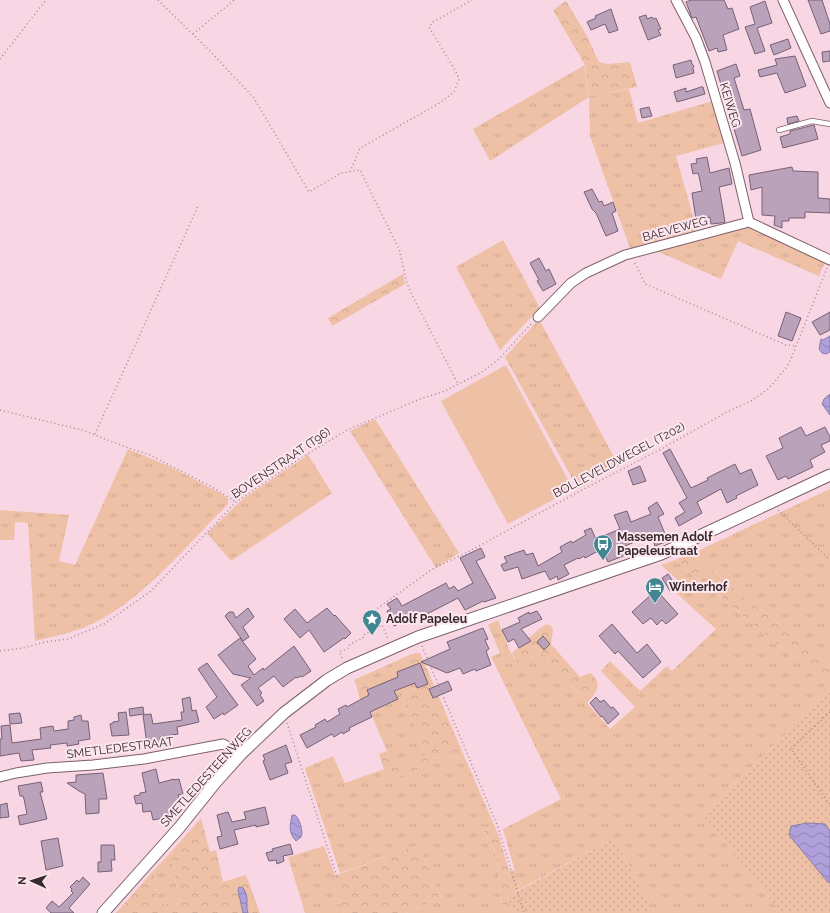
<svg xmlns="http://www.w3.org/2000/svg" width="830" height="913" font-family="Raleway,sans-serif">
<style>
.grass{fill:url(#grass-tufts)}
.forest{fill:url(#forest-crowns)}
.park{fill:url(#park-dots)}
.pitch{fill:#eec1a7}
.water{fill:url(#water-waves);stroke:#8b7da8}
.building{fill:#b9a2ba;stroke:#766177}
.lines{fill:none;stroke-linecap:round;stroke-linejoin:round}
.service-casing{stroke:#7e606b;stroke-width:6}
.minor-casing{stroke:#7e606b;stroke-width:11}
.tertiary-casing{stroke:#7e606b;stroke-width:13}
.path{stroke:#a38a93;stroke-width:1.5;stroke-dasharray:1 3;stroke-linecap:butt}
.service{stroke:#fff;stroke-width:4.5}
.minor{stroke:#fff;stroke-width:9}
.tertiary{stroke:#fff;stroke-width:11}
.labels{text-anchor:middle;stroke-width:4;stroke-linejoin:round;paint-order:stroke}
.street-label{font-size:12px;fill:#372a2f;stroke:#fde7ef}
.poi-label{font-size:12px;font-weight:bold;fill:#372a2f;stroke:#fde7ef;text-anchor:start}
</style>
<defs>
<pattern id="grass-tufts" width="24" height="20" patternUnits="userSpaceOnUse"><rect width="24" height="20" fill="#eec1a7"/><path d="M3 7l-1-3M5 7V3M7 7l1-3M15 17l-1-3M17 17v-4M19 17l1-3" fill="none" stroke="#cda690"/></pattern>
<pattern id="forest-crowns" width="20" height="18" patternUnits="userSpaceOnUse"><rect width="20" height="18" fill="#eec1a7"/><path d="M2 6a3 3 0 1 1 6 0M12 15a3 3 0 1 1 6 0" fill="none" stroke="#cda690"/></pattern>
<pattern id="park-dots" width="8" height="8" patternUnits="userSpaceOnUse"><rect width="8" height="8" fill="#eec1a7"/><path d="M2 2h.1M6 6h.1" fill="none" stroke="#cda690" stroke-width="1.8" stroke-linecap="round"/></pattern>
<pattern id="water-waves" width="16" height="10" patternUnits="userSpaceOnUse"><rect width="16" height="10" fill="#afa0dc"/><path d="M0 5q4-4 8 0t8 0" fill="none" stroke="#8f83b3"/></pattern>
</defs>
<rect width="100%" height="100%" fill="#f9d6e3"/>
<!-- grass -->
<path class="grass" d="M 585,65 L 585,72 L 589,96 L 629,89 L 638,123 L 713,101 L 724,143 L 676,156 L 697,231 L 631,251 L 590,136 L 589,97 L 490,161 L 473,129 Z
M 750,227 L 826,260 L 819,276 L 738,241 L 721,279 L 654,250 Z
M 503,240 L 539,306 L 539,309 L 500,350 L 456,267 Z
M 539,319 L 619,466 L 578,489 L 505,357 Z
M 375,419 L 459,553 L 436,568 L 350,431 Z
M 128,449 L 171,467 L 222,494 L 228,499 L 228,504 C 186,546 138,606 83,628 C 67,634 51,637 35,641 L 28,523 L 15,522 L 14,540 L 0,540 L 0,510 L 69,515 L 59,561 L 75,565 Z
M 308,455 L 332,493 L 231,561 L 207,533 L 244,498 Z
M 830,489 L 830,665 L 691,554 Z
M 675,560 L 830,687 L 830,690 L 703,815 L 782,913 L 654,913 L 614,838 L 520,889 L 503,829 L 561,799 L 491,657 L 500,653 L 488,625 L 498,620 L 509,649 L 519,667 L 541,651 L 610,729 L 635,707 L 601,671 L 610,661 L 640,691 L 667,666 L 672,671 L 716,629 L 674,591 L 681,583 L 661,565 Z
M 405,657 L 417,688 L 402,695 L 426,755 L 392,768 L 387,751 L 368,707 L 378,692 L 372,684 L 367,683 L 357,688 L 354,680 Z
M 333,756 L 345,783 L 384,769 C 410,786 413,766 436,758 C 444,756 455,757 464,756 L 495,827 L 483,832 L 492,845 L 497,859 L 500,881 L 501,899 L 506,913 L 406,913 L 441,897 L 418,845 L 340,873 L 305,768 Z
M 324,846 L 335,875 L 331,877 L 344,913 L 305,913 L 288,857 Z
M 171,852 L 179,902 L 157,905 L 154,870 Z"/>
<!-- forest -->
<path class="forest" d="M 566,1 L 587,36 L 599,62 L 607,64 L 630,62 L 637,87 L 589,96 L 585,65 L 553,10 Z
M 403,274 L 405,284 L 332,326 L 328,318 Z
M 691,554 L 830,665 L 830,687 L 675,560 Z
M 547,624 L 551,626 L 553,630 L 551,644 L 580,677 L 590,673 C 604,682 596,694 587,703 L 541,651 L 519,667 L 512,653 L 539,629 Z
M 415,653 L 420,653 L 422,657 L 464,756 C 455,757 444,756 436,758 C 413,766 410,786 384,769 L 379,754 L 387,751 L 392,767 L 426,755 L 402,695 L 417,688 L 405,657 Z
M 367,683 L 373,684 L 378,692 L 361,704 L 357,688 Z
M 201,818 L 210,852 L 216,850 L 223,882 L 246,875 L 260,913 L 116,913 L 154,870 L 157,905 L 179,902 L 171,852 Z
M 495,827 L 500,839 L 509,871 L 515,870 L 520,889 L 507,897 L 513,913 L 506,913 L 501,899 L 500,881 L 497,859 L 492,845 L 483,832 Z
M 418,845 L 441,897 L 406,913 L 344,913 L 331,877 Z"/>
<!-- park -->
<path class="park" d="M 830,690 L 830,913 L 782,913 L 703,815 Z
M 614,838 L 654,913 L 513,913 L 507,897 Z"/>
<!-- pitch -->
<path class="pitch" d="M 506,365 L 573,489 L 508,524 L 441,401 Z"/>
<!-- water -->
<path class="water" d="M 830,336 L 830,352 L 826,354 L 822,353 L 819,349 L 821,339 L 823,340 Z
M 830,394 L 830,415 L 822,404 L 824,399 Z
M 292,815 L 295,815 C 299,818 304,831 301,837 C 300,838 297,840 296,841 C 288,832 290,826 292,815 Z
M 807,823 L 825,824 L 830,831 L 830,883 L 827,881 L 789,835 L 791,826 Z
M 239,887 L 243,888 C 250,898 245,904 248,913 L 243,913 L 238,890 Z"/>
<!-- building -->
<path class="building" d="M 691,0 L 724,0 L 728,9 L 732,8 L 739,29 L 723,35 L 727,50 L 718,52 L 717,48 L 709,51 L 696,17 L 692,18 L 686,2 Z
M 808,0 L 822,0 L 830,24 L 830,31 L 821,34 Z
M 765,1 L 772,23 L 757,28 L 765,51 L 755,54 L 745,27 L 755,24 L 750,7 Z
M 611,9 L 618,30 L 609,33 L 605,24 L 591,30 L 587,22 L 596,18 L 595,16 Z
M 646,15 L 647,19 L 652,17 L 654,19 L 656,18 L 661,29 L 658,30 L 661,35 L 648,40 L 639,17 Z
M 788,39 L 791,48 L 774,55 L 770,45 Z
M 830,51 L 830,61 L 823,62 L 822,52 Z
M 795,56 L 806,86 L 785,93 L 777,73 L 760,77 L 758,70 L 777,65 L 775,59 Z
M 691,60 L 692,64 L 694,66 L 693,68 L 694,73 L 676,78 L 673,65 Z
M 736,64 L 740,76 L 734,78 L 744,110 L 750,109 L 761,150 L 742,156 L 717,71 Z
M 701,87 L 703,87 L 705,94 L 677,102 L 674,92 L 686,88 L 686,92 Z
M 649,107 L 652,116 L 642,118 L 640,109 Z
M 797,116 L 799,121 L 788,124 L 787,118 Z
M 814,125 L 818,139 L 783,148 L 780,137 L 790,134 L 790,131 Z
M 707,157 L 710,173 L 729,168 L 732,184 L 719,187 L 725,222 L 721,223 L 711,224 L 710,217 L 696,220 L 692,193 L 702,191 L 699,176 L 698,173 L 693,174 L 691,164 L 697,163 L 696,159 Z
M 792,167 L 793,171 L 818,172 L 818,198 L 830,199 L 830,213 L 805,212 L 805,218 L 789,218 L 789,221 L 782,221 L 782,228 L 774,225 L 775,216 L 762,215 L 762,187 L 751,190 L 749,175 Z
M 592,189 L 599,202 L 602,201 L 604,206 L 613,202 L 616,211 L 612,213 L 618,231 L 606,236 L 596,213 L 592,209 L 584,192 Z
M 539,258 L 546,271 L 549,269 L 556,284 L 543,291 L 537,281 L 539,280 L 530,263 Z
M 786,312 L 801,318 L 792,341 L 778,336 Z
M 830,312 L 830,330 L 820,335 L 812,322 Z
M 801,427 L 806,436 L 825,427 L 830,437 L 830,441 L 821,445 L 825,452 L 810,460 L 813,467 L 788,479 L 786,476 L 778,480 L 766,456 L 783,448 L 779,438 Z
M 670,449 L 691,488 L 708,480 L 707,478 L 735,464 L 740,474 L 751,469 L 758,485 L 736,496 L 737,498 L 727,503 L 721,489 L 697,502 L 702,513 L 679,526 L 675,518 L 685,512 L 679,503 L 687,498 L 663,453 Z
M 640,466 L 646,481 L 633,485 L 628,471 Z
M 657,502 L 664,514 L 658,517 L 668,541 L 655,546 L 651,535 L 625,546 L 628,554 L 608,562 L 602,549 L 585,558 L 584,556 L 579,559 L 578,558 L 564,565 L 569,574 L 558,580 L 557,576 L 550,580 L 545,571 L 522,579 L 518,567 L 504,571 L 501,565 L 507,562 L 504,557 L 524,550 L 526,555 L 533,553 L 538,566 L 562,552 L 560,547 L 571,541 L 572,543 L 586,535 L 584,531 L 591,528 L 596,539 L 620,529 L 614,515 L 627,511 L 631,522 L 651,514 L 648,508 Z
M 481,548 L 485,557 L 476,561 L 496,598 L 484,602 L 483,601 L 465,610 L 458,598 L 425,615 L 419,617 L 418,615 L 394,626 L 387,611 L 391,609 L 387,604 L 397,598 L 402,606 L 446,583 L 449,589 L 454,586 L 458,591 L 473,583 L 460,558 Z
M 668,574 L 677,587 L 670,591 L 662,578 Z
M 653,593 L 657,596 L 660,594 L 678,614 L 666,624 L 662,620 L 657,625 L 651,618 L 643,624 L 632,612 Z
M 248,608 L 254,617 L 243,627 L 249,637 L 243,641 L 225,616 L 229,612 L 233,612 L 236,618 Z
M 327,608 L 334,616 L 335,615 L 351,633 L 345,639 L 344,638 L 324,652 L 309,630 L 300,638 L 284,619 L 295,609 L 307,623 Z
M 537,611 L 542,619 L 521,629 L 531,641 L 519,648 L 514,639 L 508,642 L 502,630 L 520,622 L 518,618 L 529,612 L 529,614 Z
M 612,624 L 637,653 L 647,644 L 661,662 L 643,678 L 618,651 L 615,654 L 599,636 Z
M 483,628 L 488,639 L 485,640 L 489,649 L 486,651 L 491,665 L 476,671 L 475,669 L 463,674 L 460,668 L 447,673 L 421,662 L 450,649 L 447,642 Z
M 543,636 L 550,644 L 544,650 L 537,642 Z
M 240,638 L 256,659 L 248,666 L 254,675 L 263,668 L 264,670 L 294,646 L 311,671 L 302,677 L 301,676 L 297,678 L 296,677 L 283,687 L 274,676 L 258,688 L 262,693 L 260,695 L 264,701 L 257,706 L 241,685 L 251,678 L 233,674 L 218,655 Z
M 207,663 L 238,705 L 224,715 L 223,713 L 214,719 L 206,707 L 217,697 L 198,669 Z
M 420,663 L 428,684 L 417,688 L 415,683 L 394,691 L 398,699 L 370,712 L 372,717 L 349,728 L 350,730 L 343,734 L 342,732 L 334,737 L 332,734 L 307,748 L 300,735 L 316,727 L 315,725 L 325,719 L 327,722 L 340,714 L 338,709 L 346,705 L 347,707 L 369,695 L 367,690 L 398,677 L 397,672 Z
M 448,681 L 452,690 L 433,698 L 429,689 Z
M 190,697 L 192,711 L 196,710 L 199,722 L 177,727 L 178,734 L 160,737 L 161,743 L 147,745 L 143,715 L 151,714 L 153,724 L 182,720 L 181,712 L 184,712 L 182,699 Z
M 596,697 L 600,702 L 604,700 L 611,708 L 613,707 L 619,714 L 608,724 L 602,716 L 601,717 L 590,703 Z
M 143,707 L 144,714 L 130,716 L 129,709 Z
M 126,712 L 129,735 L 112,736 L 110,724 L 113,723 L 113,722 L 119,721 L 118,713 Z
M 20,713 L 22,723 L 10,724 L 9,714 Z
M 81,715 L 82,721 L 88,721 L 90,739 L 78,741 L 79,744 L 67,746 L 67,743 L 50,745 L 51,748 L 32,750 L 34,760 L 21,761 L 19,753 L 0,756 L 0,739 L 2,739 L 1,726 L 10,725 L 12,743 L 41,739 L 40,728 L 53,726 L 54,731 L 68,729 L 68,721 L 74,720 L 74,717 Z
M 286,745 L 292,762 L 285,764 L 288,773 L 270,780 L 263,761 L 265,760 L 263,755 Z
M 156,769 L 159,783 L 174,779 L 174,780 L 179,779 L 183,794 L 178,795 L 181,806 L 177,810 L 177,813 L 168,815 L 168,817 L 153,820 L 151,811 L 143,812 L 142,803 L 136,804 L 134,796 L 140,795 L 140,793 L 146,792 L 142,773 Z
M 103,773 L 107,799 L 99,799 L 99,813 L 86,814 L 85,794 L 79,791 L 67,783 L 76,782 L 76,775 Z
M 41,782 L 43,792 L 40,792 L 47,819 L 20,825 L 18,816 L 27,814 L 24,799 L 23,796 L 20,796 L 18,786 Z
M 7,803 L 9,817 L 0,818 L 0,805 Z
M 265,807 L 269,824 L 256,827 L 256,825 L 234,830 L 238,844 L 220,849 L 217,837 L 222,836 L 217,815 L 228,812 L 232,822 L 246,819 L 244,812 Z
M 58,838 L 63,866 L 46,870 L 41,841 Z
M 290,844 L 293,854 L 283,856 L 284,861 L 277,864 L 276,860 L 269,861 L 266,853 L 273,851 L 272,849 Z
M 101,845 L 114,845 L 115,860 L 111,860 L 112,871 L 98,872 L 98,862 L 101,862 Z
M 83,877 L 90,884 L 69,908 L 74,913 L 51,913 L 46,908 L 52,901 L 59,907 L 73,893 L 71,891 L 72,889 L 70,887 L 77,880 L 79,882 Z"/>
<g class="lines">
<!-- service casing -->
<g class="service-casing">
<path id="service" d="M 779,130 L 812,121 L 830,124"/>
</g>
<!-- minor casing -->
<g class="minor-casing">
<path id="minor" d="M 676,0 L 696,38 L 705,62 L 735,163 L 749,222
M 783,0 L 830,103
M 538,317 L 571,283 L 586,273 L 625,255 L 749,222 L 830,260
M 0,777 L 16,773 L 47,768 L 93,765 L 144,759 L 223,744 L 241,754"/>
</g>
<!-- tertiary casing -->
<g class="tertiary-casing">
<path id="tertiary" d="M 103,913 L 179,828 L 215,783 L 241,754 L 284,713 L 327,680 L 347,668 L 418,637 L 661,554 L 830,475"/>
</g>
<!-- path -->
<path class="path" d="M 158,0 L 210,51 L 254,98 L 309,192 L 341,173 L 360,170 L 399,249 L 407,283 L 412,295 L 458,384
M 193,34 L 234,0
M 0,59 L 46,0
M 350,172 L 360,148 L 438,104 L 454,92 L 459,79 L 455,70 L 429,27 L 433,22 L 472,0
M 635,263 L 645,284 L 786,345 L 797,346
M 0,410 L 82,430 L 123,446 L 150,455 L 212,487 L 236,502
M 95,434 L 198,206
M 778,510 L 830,560
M 372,630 L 382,625 L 388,639
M 422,646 L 498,827 L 524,913
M 0,651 L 23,648 L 45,642 L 68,639 L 104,624 L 151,591 L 236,502 L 299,459 L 347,430 L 420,399 L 445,391 L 482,372 L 499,359 L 531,324
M 342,658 L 339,652 L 349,648 L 350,644 L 363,638 L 363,635 L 371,631 L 375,610 L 434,568 L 466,553 L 582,490 L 663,448 L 725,413 L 753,400 L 768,389 L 776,380 L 786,368 L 791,359 L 827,268
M 830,712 L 791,749 L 830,805
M 287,723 L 337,877"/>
<!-- service -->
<use href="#service" class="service"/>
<!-- minor -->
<use href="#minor" class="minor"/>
<!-- tertiary -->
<use href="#tertiary" class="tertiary"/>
</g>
<!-- icons -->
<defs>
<g id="bus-pin" transform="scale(1)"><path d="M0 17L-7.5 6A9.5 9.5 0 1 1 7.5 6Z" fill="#418791" stroke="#fde7ef"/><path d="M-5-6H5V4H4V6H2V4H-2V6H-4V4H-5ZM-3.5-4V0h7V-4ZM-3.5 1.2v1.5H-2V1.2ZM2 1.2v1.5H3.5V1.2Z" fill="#fff"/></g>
<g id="hotel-pin" transform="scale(1)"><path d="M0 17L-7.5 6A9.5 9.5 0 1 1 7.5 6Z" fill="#418791" stroke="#fde7ef"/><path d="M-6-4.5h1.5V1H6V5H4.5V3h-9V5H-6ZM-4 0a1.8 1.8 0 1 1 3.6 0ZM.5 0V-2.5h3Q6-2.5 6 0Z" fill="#fff"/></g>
<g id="sight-pin" transform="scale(1)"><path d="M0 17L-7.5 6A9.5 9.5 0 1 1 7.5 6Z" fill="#418791" stroke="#fde7ef"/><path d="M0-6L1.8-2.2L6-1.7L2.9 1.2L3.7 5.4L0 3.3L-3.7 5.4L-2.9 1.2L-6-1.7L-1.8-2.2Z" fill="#fff"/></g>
</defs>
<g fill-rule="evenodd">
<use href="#bus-pin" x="603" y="544"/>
<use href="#hotel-pin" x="655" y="587"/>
<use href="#sight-pin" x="372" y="619"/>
</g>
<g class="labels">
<!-- street labels -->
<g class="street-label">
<text transform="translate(730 105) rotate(73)" y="4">KEIWEG</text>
<text transform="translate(675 229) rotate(-15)" y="4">BAEVEWEG</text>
<text transform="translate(619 460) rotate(-28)" y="4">BOLLEVELDWEGEL (T202)</text>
<text transform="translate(281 463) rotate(-34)" y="4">BOVENSTRAAT (T96)</text>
<text transform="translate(120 748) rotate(-7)" y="4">SMETLEDESTRAAT</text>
<text transform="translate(206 777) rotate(-48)" y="4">SMETLEDESTEENWEG</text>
</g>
<!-- poi labels -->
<g class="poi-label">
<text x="617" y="541">Massemen Adolf<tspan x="617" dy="14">Papeleustraat</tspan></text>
<text x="669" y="591">Winterhof</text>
<text x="386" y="623">Adolf Papeleu</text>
</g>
</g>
<!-- north arrow -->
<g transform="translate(32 881) rotate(273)" stroke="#fde7ef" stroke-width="3" paint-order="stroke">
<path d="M0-3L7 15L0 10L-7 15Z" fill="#372a2f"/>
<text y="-6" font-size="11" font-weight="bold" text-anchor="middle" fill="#372a2f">N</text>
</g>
</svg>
